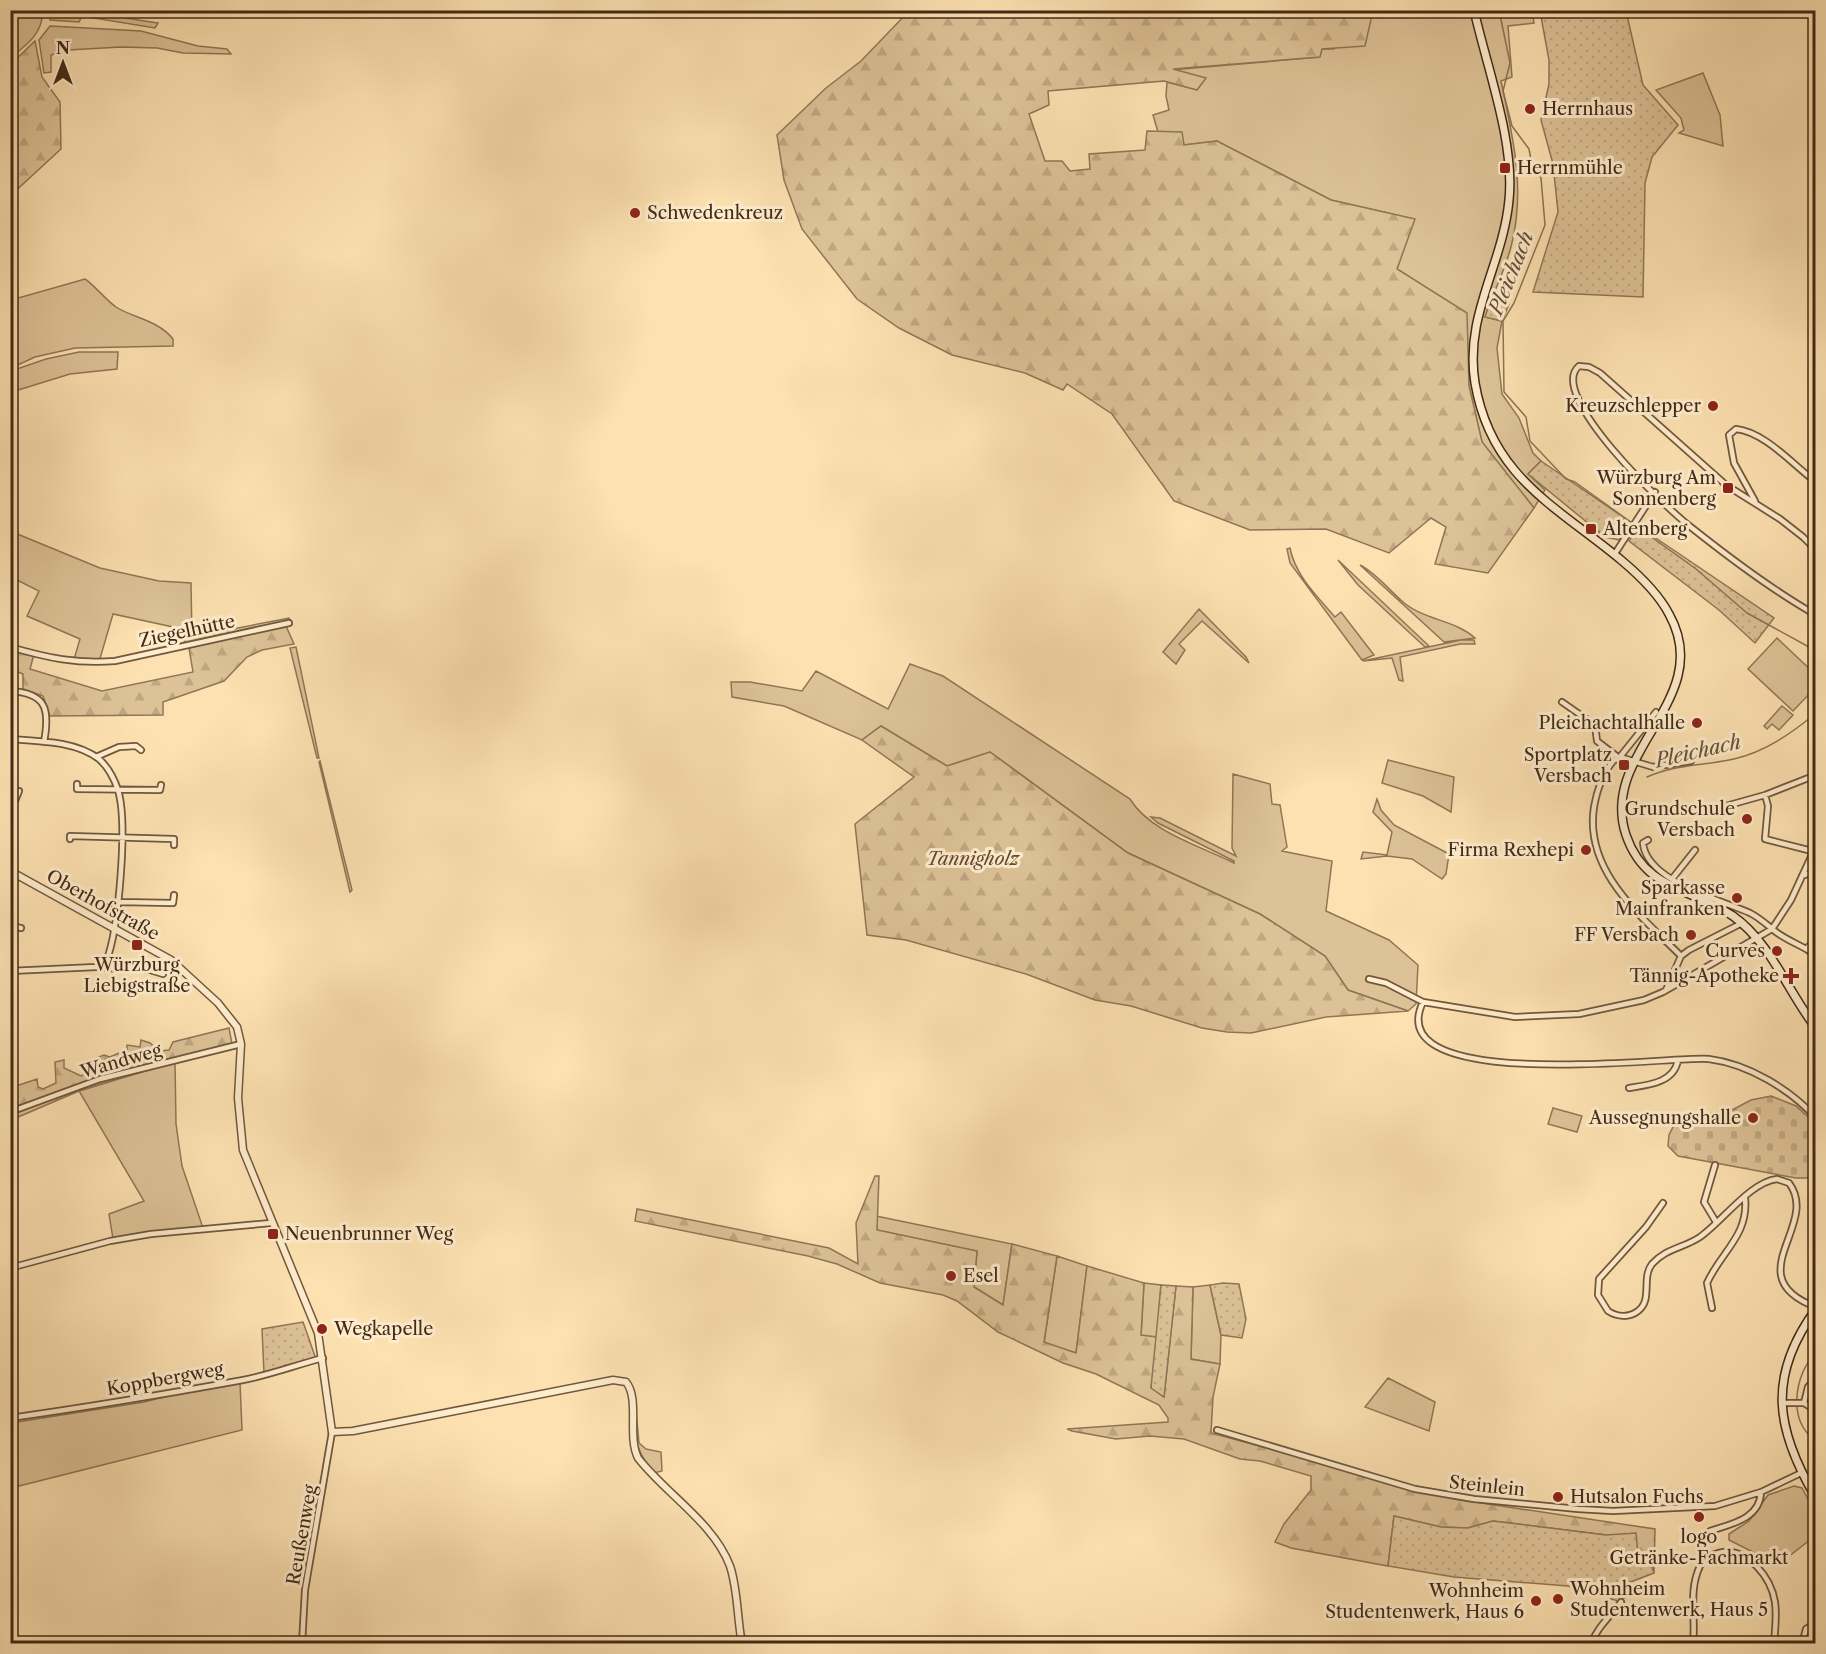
<svg xmlns="http://www.w3.org/2000/svg" width="1826" height="1654" font-family="'Libre Caslon Text',serif">
<style>
.green{fill:#ddc297;stroke:#907656;stroke-width:1.5}
.forest{fill:url(#forest-firs);stroke:#907656;stroke-width:1.5}
.cemetery{fill:url(#cemetery-stones);stroke:#907656;stroke-width:1.5}
.garden{fill:url(#garden-dots);stroke:#907656;stroke-width:1.5}
.lines{fill:none;stroke-linecap:round;stroke-linejoin:round}
.stream{stroke:#8c7353;stroke-width:1.5}
.minor-casing{stroke:#71583d;stroke-width:8}
.tertiary-casing{stroke:#71583d;stroke-width:9}
.secondary-casing{stroke:#422a16;stroke-width:10}
.minor{stroke:#feeccc;stroke-width:4.5}
.tertiary{stroke:#feeccc;stroke-width:6}
.secondary{stroke:#feeccc;stroke-width:7}
.poi-dot{fill:#8f2418;stroke:#feeccc;stroke-width:2}
.labels{text-anchor:middle;stroke-width:6;stroke-linejoin:round;paint-order:stroke}
.poi-label{font-size:18px;fill:#422a16;stroke:#feeccc;text-anchor:end}
.street-label{font-size:18px;fill:#422a16;stroke:#feeccc}
.park-label{font-size:18px;font-style:italic;fill:#614830;stroke:#feeccc}
.water-label{font-size:20px;font-style:italic;fill:#674e35;stroke:#feeccc}
</style>
<defs>
<pattern id="forest-firs" width="22" height="20" patternUnits="userSpaceOnUse" patternTransform="scale(1.5)"><rect width="22" height="20" fill="#ddc297"/><path d="M5 1l3.5 6h-7zM16 11l3.5 6h-7z" fill="#bfa781"/></pattern>
<pattern id="cemetery-stones" width="16" height="16" patternUnits="userSpaceOnUse" patternTransform="scale(1.5)"><rect width="16" height="16" fill="#ddc297"/><path d="M2 7V4a2 2 0 0 1 4 0v3zM10 15v-3a2 2 0 0 1 4 0v3z" fill="#bfa781"/></pattern>
<pattern id="garden-dots" width="8" height="8" patternUnits="userSpaceOnUse" patternTransform="scale(1.5)"><rect width="8" height="8" fill="#ddc297"/><path d="M2 2h.1M6 6h.1" fill="none" stroke="#bfa781" stroke-width="1.8" stroke-linecap="round"/></pattern>
</defs>
<rect width="100%" height="100%" fill="#fde1b1"/>
<filter id="stains"><feTurbulence type="fractalNoise" baseFrequency=".00333" numOctaves="4"/><feColorMatrix values="0 0 0 0 .2 0 0 0 0 .09 0 0 0 0 .02 0 0 0 .5 -.17"/></filter>
<radialGradient id="worn" r=".72"><stop offset=".6" stop-color="#630" stop-opacity="0"/><stop offset="1" stop-color="#630" stop-opacity=".3"/></radialGradient>
<!-- green -->
<path class="green" d="M 80,10 L 80,11 L 158,23 L 155,28 L 82,16 L 79,22 L 50,20 L 51,11 Z
M 10,11 L 43,11 C 42,34 28,44 11,57 Z
M 1375,11 L 1532,11 L 1534,23 L 1508,26 L 1512,77 L 1501,81 C 1513,137 1526,190 1511,247 C 1505,270 1493,293 1485,317 L 1502,321 L 1497,348 L 1502,394 L 1519,418 L 1533,453 L 1541,461 L 1528,474 L 1545,490 L 1534,508 L 1482,442 L 1469,386 L 1466,313 L 1397,269 L 1414,219 L 1331,200 L 1217,141 L 1184,145 L 1181,132 L 1158,132 L 1153,115 L 1169,110 L 1166,96 L 1167,82 L 1197,90 L 1205,79 L 1171,70 L 1319,57 L 1322,49 L 1334,49 Z
M 50,26 L 141,31 L 198,46 L 227,49 L 231,54 L 183,53 L 157,48 L 121,47 L 68,50 L 51,55 L 51,72 L 44,73 L 39,40 Z
M 1703,73 L 1720,115 L 1723,146 L 1679,133 L 1684,130 L 1681,118 L 1656,90 Z
M 85,279 C 91,282 107,301 116,307 C 133,318 158,320 173,339 L 173,346 L 75,348 L 35,357 L 11,368 L 11,300 Z
M 79,352 L 118,352 L 117,369 L 70,374 L 15,391 L 14,370 L 46,359 Z
M 10,531 L 100,568 L 159,581 L 191,583 L 192,637 L 289,618 L 290,620 L 185,645 L 182,629 L 113,614 L 99,662 L 73,663 L 80,639 L 27,616 L 39,591 L 11,577 Z
M 1290,548 C 1295,575 1317,596 1335,617 L 1341,612 L 1374,655 L 1362,660 L 1290,563 L 1287,549 Z
M 1338,560 L 1429,646 L 1425,647 L 1358,585 Z
M 1360,565 C 1376,573 1389,590 1403,602 C 1424,620 1455,620 1475,638 L 1444,642 Z
M 1199,609 L 1246,657 L 1249,663 L 1202,621 L 1179,644 L 1185,650 L 1176,664 L 1163,652 Z
M 1777,638 L 1815,674 L 1815,688 L 1793,711 L 1748,669 Z
M 1461,640 L 1474,640 L 1475,644 L 1460,644 L 1400,657 L 1403,681 L 1399,680 L 1392,658 L 1363,661 Z
M 296,647 L 319,758 L 317,758 L 290,648 Z
M 910,664 L 943,676 L 1130,799 C 1150,832 1200,846 1234,863 L 1234,861 L 1158,823 L 1151,817 L 1160,818 L 1236,856 L 1232,848 L 1233,774 L 1270,784 L 1272,804 L 1280,805 L 1287,847 L 1282,851 L 1332,861 L 1326,911 L 1389,940 L 1418,965 L 1416,1004 L 1408,1011 L 1348,990 L 1325,956 L 1260,914 L 1128,853 L 990,752 L 947,766 L 881,726 L 862,740 L 784,706 L 732,697 L 731,682 L 750,682 L 802,691 L 816,671 L 888,709 Z
M 1782,706 L 1793,715 L 1779,730 L 1772,724 L 1767,729 L 1764,726 Z
M 1388,760 L 1454,777 L 1451,812 L 1423,796 L 1382,783 Z
M 320,761 L 352,890 L 350,892 L 319,762 Z
M 1377,799 L 1381,810 L 1394,825 L 1449,854 L 1446,874 L 1442,879 L 1412,859 L 1387,856 L 1361,859 L 1363,852 L 1387,855 L 1392,832 L 1373,812 Z
M 175,1062 L 176,1124 L 182,1166 L 203,1228 L 113,1239 L 109,1214 L 144,1201 L 79,1091 Z
M 1553,1108 L 1582,1116 L 1577,1132 L 1548,1124 Z
M 876,1216 L 1012,1244 L 1003,1305 L 974,1287 L 977,1251 L 877,1230 Z
M 1057,1256 L 1087,1266 L 1076,1353 L 1044,1343 Z
M 1144,1283 L 1161,1285 L 1157,1337 L 1141,1336 Z
M 1210,1285 L 1221,1335 L 1220,1364 L 1191,1359 L 1193,1287 Z
M 1388,1378 L 1435,1402 L 1429,1431 L 1365,1407 Z
M 240,1383 L 242,1430 L 11,1488 L 11,1423 L 144,1402 L 203,1387 Z
M 634,1389 L 639,1443 L 646,1449 L 661,1452 L 662,1471 L 654,1473 C 630,1446 633,1424 634,1389 Z
M 1794,1486 L 1802,1488 L 1815,1512 L 1815,1536 L 1779,1564 L 1770,1566 L 1761,1556 L 1729,1540 L 1729,1534 L 1749,1521 L 1768,1495 Z"/>
<!-- forest -->
<path class="forest" d="M 909,11 L 1375,11 L 1372,15 L 1365,46 L 1322,49 L 1320,57 L 1173,69 L 1206,78 L 1197,90 L 1164,81 L 1048,91 L 1049,105 L 1029,114 L 1045,161 L 1062,161 L 1070,171 L 1090,169 L 1089,154 L 1145,150 L 1147,131 L 1182,132 L 1184,145 L 1217,141 L 1331,200 L 1415,219 L 1397,269 L 1467,313 L 1469,386 L 1482,442 L 1534,508 L 1488,573 L 1435,564 L 1446,527 L 1431,518 L 1389,553 L 1326,529 L 1250,530 L 1174,501 L 1112,414 L 1067,384 L 1063,390 L 1025,373 L 952,355 L 899,328 L 857,299 L 802,229 L 784,180 L 777,135 L 826,88 L 861,61 Z
M 35,41 L 42,77 L 60,102 L 61,149 L 11,195 L 11,64 Z
M 286,626 L 294,644 L 262,650 L 247,657 L 224,681 L 163,702 L 163,715 L 50,716 L 43,696 L 23,689 L 23,674 L 11,669 L 10,649 L 34,654 L 30,669 L 102,691 L 193,672 L 189,648 Z
M 881,726 L 947,766 L 990,752 L 1128,853 L 1260,914 L 1325,956 L 1348,990 L 1408,1011 L 1326,1017 L 1251,1033 L 1227,1032 L 1202,1028 L 1131,1006 L 1095,1000 L 1026,974 L 906,940 L 867,935 L 855,824 L 914,777 L 862,740 Z
M 229,1028 L 232,1044 L 154,1063 L 152,1068 L 79,1091 L 11,1120 L 10,1061 L 16,1063 L 16,1086 L 37,1079 L 38,1087 L 43,1089 L 56,1083 L 55,1062 L 64,1060 L 64,1068 L 81,1076 L 89,1072 L 88,1066 L 91,1060 L 104,1055 L 110,1057 L 119,1053 L 127,1054 L 127,1045 L 140,1047 L 141,1040 L 150,1043 L 160,1051 L 169,1050 L 173,1042 Z
M 875,1176 L 879,1176 L 877,1230 L 977,1251 L 974,1287 L 1003,1305 L 1012,1244 L 1057,1256 L 1044,1342 L 1076,1353 L 1087,1266 L 1144,1283 L 1141,1335 L 1157,1337 L 1151,1388 L 1164,1397 L 1176,1286 L 1193,1287 L 1191,1359 L 1220,1364 L 1213,1397 L 1211,1433 L 1455,1499 L 1655,1529 L 1654,1573 L 1648,1555 L 1638,1555 L 1606,1535 L 1493,1521 L 1468,1528 L 1441,1527 L 1394,1516 L 1388,1566 L 1291,1548 L 1275,1542 L 1284,1524 L 1311,1490 L 1311,1476 L 1260,1461 L 1240,1459 L 1184,1439 L 1150,1436 L 1116,1439 L 1072,1431 L 1067,1429 L 1168,1422 L 1168,1418 L 1159,1405 L 1096,1374 L 1063,1363 L 998,1332 L 957,1301 L 943,1295 L 880,1283 L 837,1264 L 808,1256 L 635,1221 L 637,1209 L 829,1248 L 858,1264 L 856,1223 Z"/>
<!-- cemetery -->
<path class="cemetery" d="M 1771,1096 L 1796,1106 L 1815,1123 L 1815,1178 L 1796,1178 L 1678,1156 L 1668,1146 L 1669,1135 L 1674,1125 L 1685,1118 L 1734,1109 L 1751,1100 Z"/>
<!-- garden -->
<path class="garden" d="M 1540,11 L 1626,11 L 1643,85 L 1678,125 L 1652,157 L 1645,183 L 1643,297 L 1533,292 L 1558,212 L 1553,164 L 1541,120 L 1549,84 L 1549,60 Z
M 1492,296 L 1509,304 L 1502,321 L 1485,317 Z
M 1541,461 L 1632,523 L 1619,540 L 1605,537 L 1528,474 Z
M 1638,526 L 1774,618 L 1755,643 L 1719,610 L 1629,541 Z
M 1223,1283 L 1239,1284 L 1246,1319 L 1242,1338 L 1221,1335 L 1210,1285 Z
M 1161,1285 L 1176,1286 L 1164,1397 L 1151,1388 Z
M 303,1322 L 316,1359 L 264,1373 L 262,1329 Z
M 1394,1516 L 1441,1527 L 1468,1528 L 1493,1521 L 1606,1535 L 1636,1533 L 1638,1555 L 1648,1555 L 1654,1573 L 1628,1583 L 1630,1595 L 1618,1601 L 1568,1586 L 1454,1577 L 1388,1566 Z"/>
<g class="lines">
<!-- stream -->
<path class="stream" d="M 1499,10 L 1510,63 L 1503,91 L 1512,126 L 1529,149 L 1532,165 L 1541,178 L 1545,225 L 1514,303 L 1503,321 L 1504,392 L 1526,417 L 1530,441 L 1566,479 L 1575,482 L 1696,569 L 1747,613 L 1809,647 L 1816,654
M 1647,777 C 1675,764 1704,766 1734,759 C 1765,752 1792,733 1816,713
M 1806,953 L 1816,959
M 1816,1353 C 1794,1373 1787,1424 1816,1440"/>
<!-- minor casing -->
<g class="minor-casing">
<path id="minor" d="M 1755,501 L 1734,463 L 1729,435 L 1736,429 C 1765,432 1793,465 1816,482
M 1816,550 L 1803,537 L 1780,519 L 1726,485 L 1600,373 L 1589,367 L 1579,366 C 1545,394 1668,510 1692,528 C 1731,559 1772,590 1816,615
M 1614,555 L 1655,492
M 10,605 L 11,605
M 10,647 C 48,658 76,664 115,661 L 289,623
M 10,691 C 47,693 50,710 44,742
M 1562,702 L 1595,725 L 1597,741 L 1619,758 L 1656,712
M 10,739 C 38,741 76,741 99,759 C 108,767 114,778 118,790 C 128,823 119,929 106,962 L 96,967 L 10,971
M 96,757 L 119,747 L 136,746 L 141,750
M 77,784 L 77,789 L 160,790 L 161,785
M 10,790 L 19,791 L 15,801 L 10,800
M 1765,795 L 1768,806 L 1765,839 L 1812,851
M 1715,809 L 1765,795 L 1816,775
M 10,811 L 15,801
M 70,839 L 70,836 L 174,839 L 174,845
M 1648,840 L 1643,843 C 1646,881 1721,900 1750,913 C 1760,918 1767,925 1776,932 C 1788,941 1803,946 1816,955
M 1802,876 L 1816,871
M 1672,879 L 1695,850
M 119,902 L 173,903 L 174,895
M 10,926 L 21,928
M 1807,948 L 1816,940
M 1681,956 C 1640,915 1584,871 1594,807 C 1597,790 1603,773 1614,760 L 1623,758 L 1653,767 L 1691,761
M 101,965 L 106,968 L 150,970 L 163,974
M 1369,979 L 1386,983 L 1423,1002 L 1515,1017 L 1579,1014 L 1644,1000 L 1663,992 L 1772,929 L 1791,900 L 1816,846
M 1666,990 L 1681,956 L 1689,950 L 1742,923
M 1423,1002 C 1378,1096 1676,1055 1709,1059 C 1748,1064 1790,1089 1816,1118
M 1629,1088 C 1648,1085 1674,1083 1678,1060
M 10,1112 L 100,1079 L 241,1044
M 1715,1165 L 1704,1202 L 1716,1222
M 1663,1203 L 1646,1227 L 1599,1279 L 1598,1295 L 1608,1311 C 1617,1317 1629,1318 1638,1311 C 1653,1300 1641,1278 1652,1264 C 1666,1248 1684,1248 1700,1237 C 1722,1222 1750,1182 1777,1179 L 1789,1183 C 1821,1225 1736,1277 1816,1307
M 10,1268 L 110,1241 L 151,1234 L 271,1223
M 1712,1308 L 1707,1283 C 1721,1252 1749,1235 1745,1198
M 1782,1403 L 1804,1403 L 1816,1411
M 1804,1403 L 1808,1387 L 1816,1378
M 10,1418 C 88,1407 166,1394 243,1380 C 270,1375 296,1365 323,1358
M 1217,1430 L 1415,1489 L 1474,1499 L 1578,1509 L 1613,1511 L 1715,1506 L 1761,1492 L 1801,1473
M 1710,1531 C 1731,1524 1760,1519 1761,1492
M 302,1644 L 305,1590 L 332,1432
M 1591,1644 C 1598,1626 1610,1617 1621,1602
M 1693,1644 C 1696,1617 1688,1591 1700,1566 C 1704,1557 1713,1554 1723,1552 C 1748,1549 1771,1577 1775,1602 C 1777,1615 1775,1630 1774,1644
M 1802,1644 L 1806,1629 L 1816,1623"/>
</g>
<!-- tertiary casing -->
<g class="tertiary-casing">
<path id="tertiary" d="M 10,871 L 171,960 L 218,1003 L 237,1027 L 241,1044 L 238,1098 L 243,1150 L 318,1333 L 332,1432 L 353,1431 L 613,1380 L 626,1382 C 640,1399 627,1436 638,1458 C 666,1494 714,1523 730,1566 C 738,1590 737,1618 742,1644"/>
</g>
<!-- secondary casing -->
<g class="secondary-casing">
<path id="secondary" d="M 1474,10 C 1487,68 1515,142 1509,200 C 1503,265 1464,315 1475,383 C 1491,477 1556,506 1621,560 C 1639,575 1658,593 1669,614 C 1717,700 1598,751 1626,835 C 1645,891 1692,888 1733,916 C 1771,943 1788,992 1816,1028
M 1816,1309 C 1767,1376 1775,1429 1816,1498"/>
</g>
<!-- minor -->
<use href="#minor" class="minor"/>
<!-- tertiary -->
<use href="#tertiary" class="tertiary"/>
<!-- secondary -->
<use href="#secondary" class="secondary"/>
</g>
<!-- markers -->
<g class="poi-dot">
<circle cx="1530" cy="109" r="6"/>
<rect x="1499" y="162" width="12" height="12" rx="3"/>
<circle cx="635" cy="213" r="6"/>
<circle cx="1713" cy="406" r="6"/>
<rect x="1722" y="482" width="12" height="12" rx="3"/>
<rect x="1585" y="523" width="12" height="12" rx="3"/>
<circle cx="1697" cy="723" r="6"/>
<rect x="1618" y="759" width="12" height="12" rx="3"/>
<circle cx="1747" cy="819" r="6"/>
<circle cx="1586" cy="850" r="6"/>
<circle cx="1737" cy="898" r="6"/>
<circle cx="1691" cy="935" r="6"/>
<rect x="131" y="939" width="12" height="12" rx="3"/>
<circle cx="1777" cy="951" r="6"/>
<path d="M1788 967h6v6h6v6h-6v6h-6v-6h-6v-6h6z"/>
<circle cx="1753" cy="1118" r="6"/>
<rect x="267" y="1228" width="12" height="12" rx="3"/>
<circle cx="951" cy="1276" r="6"/>
<circle cx="322" cy="1329" r="6"/>
<circle cx="1558" cy="1497" r="6"/>
<circle cx="1699" cy="1517" r="6"/>
<circle cx="1558" cy="1599" r="6"/>
<circle cx="1536" cy="1601" r="6"/>
</g>
<g class="labels">
<!-- poi labels -->
<g class="poi-label">
<text x="1542" y="115" text-anchor="start">Herrnhaus</text>
<text x="1517" y="174" text-anchor="start">Herrnmühle</text>
<text x="647" y="219" text-anchor="start">Schwedenkreuz</text>
<text x="1701" y="412">Kreuzschlepper</text>
<text x="1716" y="484">Würzburg Am<tspan x="1716" dy="21">Sonnenberg</tspan></text>
<text x="1603" y="535" text-anchor="start">Altenberg</text>
<text x="1685" y="729">Pleichachtalhalle</text>
<text x="1612" y="761">Sportplatz<tspan x="1612" dy="21">Versbach</tspan></text>
<text x="1735" y="815">Grundschule<tspan x="1735" dy="21">Versbach</tspan></text>
<text x="1574" y="856">Firma Rexhepi</text>
<text x="1725" y="894">Sparkasse<tspan x="1725" dy="21">Mainfranken</tspan></text>
<text x="1679" y="941">FF Versbach</text>
<text x="1765" y="957">Curves</text>
<text x="137" y="971" text-anchor="middle">Würzburg<tspan x="137" dy="21">Liebigstraße</tspan></text>
<text x="1779" y="982">Tännig-Apotheke</text>
<text x="1741" y="1124">Aussegnungshalle</text>
<text x="285" y="1240" text-anchor="start">Neuenbrunner Weg</text>
<text x="963" y="1282" text-anchor="start">Esel</text>
<text x="334" y="1335" text-anchor="start">Wegkapelle</text>
<text x="1570" y="1503" text-anchor="start">Hutsalon Fuchs</text>
<text x="1699" y="1543" text-anchor="middle">logo<tspan x="1699" dy="21">Getränke-Fachmarkt</tspan></text>
<text x="1570" y="1595" text-anchor="start">Wohnheim<tspan x="1570" dy="21">Studentenwerk, Haus 5</tspan></text>
<text x="1524" y="1597">Wohnheim<tspan x="1524" dy="21">Studentenwerk, Haus 6</tspan></text>
</g>
<!-- street labels -->
<g class="street-label">
<text transform="translate(187 631) rotate(-12)" y="6">Ziegelhütte</text>
<text transform="translate(103 905) rotate(29)" y="6">Oberhofstraße</text>
<text transform="translate(121 1061) rotate(-16)" y="6">Wandweg</text>
<text transform="translate(165 1379) rotate(-10)" y="6">Koppbergweg</text>
<text transform="translate(1487 1486) rotate(6)" y="6">Steinlein</text>
<text transform="translate(302 1535) rotate(-80)" y="6">Reußenweg</text>
</g>
<!-- park labels -->
<g class="park-label">
<text x="973" y="865">Tannigholz</text>
</g>
<!-- water labels -->
<g class="water-label">
<text transform="translate(1511 273) rotate(-68)" y="7">Pleichach</text>
<text transform="translate(1698 751) rotate(-13)" y="7">Pleichach</text>
</g>
</g>
<!-- margin -->
<rect width="1826" height="1654" fill="none" stroke="#fde1b1" stroke-width="36"/>
<rect x="12" y="12" width="1802" height="1630" fill="none" stroke="#422a16" stroke-width="3"/>
<rect x="18" y="18" width="1790" height="1618" fill="none" stroke="#422a16" stroke-width="1.5"/>
<!-- north arrow -->
<g transform="translate(63 63)" stroke="#feeccc" stroke-width="4.5" paint-order="stroke">
<path d="M0-4.5L10 22L0 15L-10 22Z" fill="#422a16"/>
<text y="-9" font-size="16" font-weight="bold" text-anchor="middle" fill="#422a16">N</text>
</g>
<rect width="100%" height="100%" filter="url(#stains)"/>
<rect width="100%" height="100%" fill="url(#worn)"/>
</svg>
